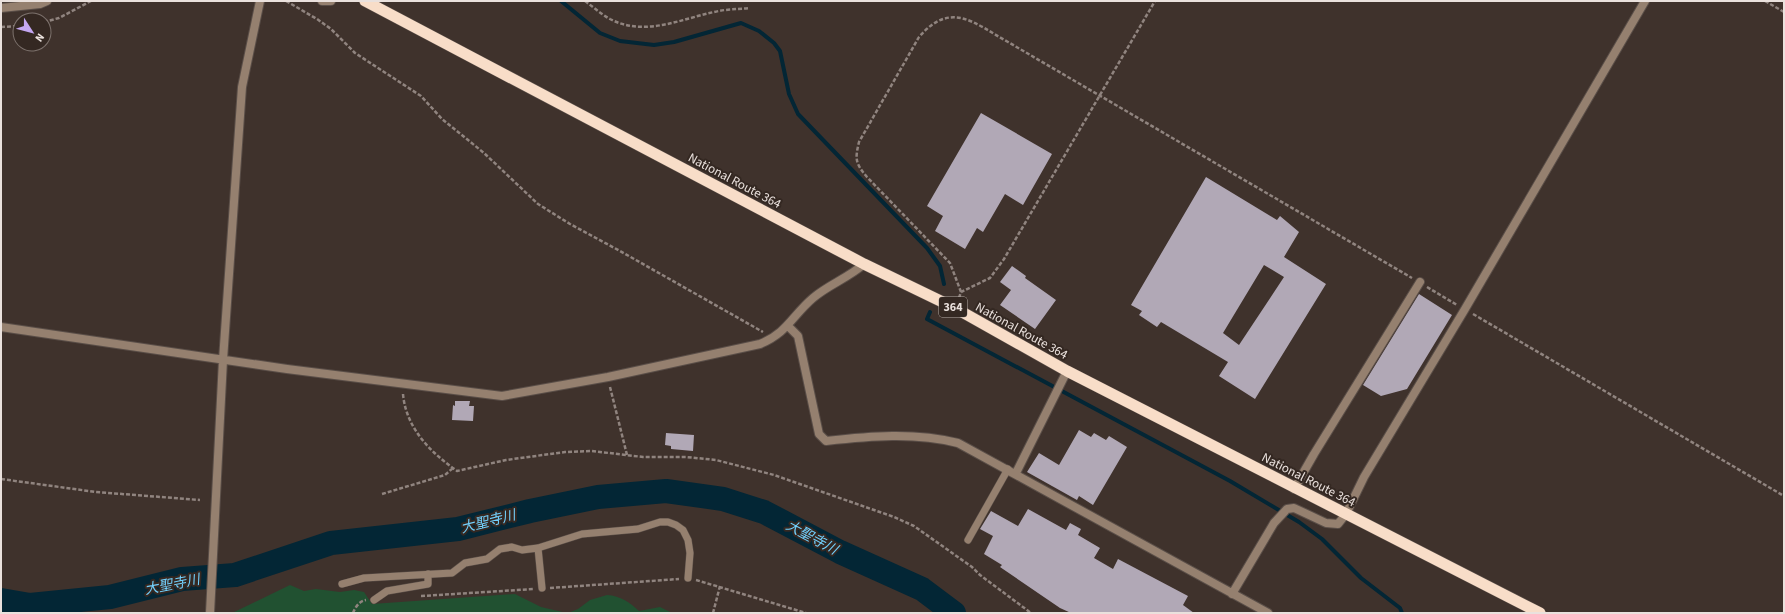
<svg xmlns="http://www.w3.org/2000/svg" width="1785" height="614" font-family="'Source Sans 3','Noto Sans JP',sans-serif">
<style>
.green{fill:#215131}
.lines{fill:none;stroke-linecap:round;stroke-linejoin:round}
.stream{stroke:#032635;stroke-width:4}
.river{stroke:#032635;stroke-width:24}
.building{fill:#b1a8b6;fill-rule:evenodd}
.service-casing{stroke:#5a4e48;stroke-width:8}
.minor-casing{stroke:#5a4e48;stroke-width:10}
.trunk-casing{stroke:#5a4e48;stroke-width:12}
.path{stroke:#90847f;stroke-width:2.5;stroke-dasharray:4 2;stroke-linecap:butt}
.service{stroke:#95806f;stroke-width:7}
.minor{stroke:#95806f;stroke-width:8}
.trunk{stroke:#f8ddc8;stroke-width:11}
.labels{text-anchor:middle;stroke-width:4;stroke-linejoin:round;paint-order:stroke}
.shield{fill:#342822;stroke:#b3aaa5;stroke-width:1}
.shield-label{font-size:12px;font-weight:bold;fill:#eae1dd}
.street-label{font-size:13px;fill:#eae1dd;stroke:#342822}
.water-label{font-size:14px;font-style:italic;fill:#72d1fd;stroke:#342822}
</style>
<rect width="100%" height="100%" fill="#3f322c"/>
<!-- green -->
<path class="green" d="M 290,585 L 304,591 L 316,589 L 340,592 L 354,590 L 364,592 L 372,604 L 515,594 L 541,607 L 567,613 L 232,613 Z
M 607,595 C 621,596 629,602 639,611 L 660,607 L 672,613 L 568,613 L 578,609 L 590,600 Z"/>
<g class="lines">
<!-- stream -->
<path class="stream" d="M 561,1 L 600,33 L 620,41 L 654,45 L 674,42 L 741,23 L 759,31 L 774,43 L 780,51 L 789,94 L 798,114 L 927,248 L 940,266 L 944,284
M 930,312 L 927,319 L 1230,481 L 1299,522 L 1322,539 L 1361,578 L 1400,608 L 1402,613"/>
<!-- river -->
<path class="river" d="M 1,600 L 30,605 L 110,597 L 182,579 L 235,575 L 331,543 L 458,529 L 530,511 L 598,497 L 666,491 L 723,499 L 764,512 L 840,552 L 922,589 L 954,613"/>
</g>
<!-- building -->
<path class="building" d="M 981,113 L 1052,154 L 1023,205 L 1005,194 L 983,232 L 977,228 L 965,249 L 935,231 L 943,216 L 927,206 Z
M 1206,177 L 1277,220 L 1280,216 L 1299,232 L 1284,257 L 1326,284 L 1255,399 L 1219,376 L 1228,362 L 1161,322 L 1157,327 L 1139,315 L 1142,311 L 1131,305 ZM 1264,265 L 1284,277 L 1239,345 L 1223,333 Z
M 1012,266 L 1026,276 L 1025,278 L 1056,300 L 1035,329 L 1000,305 L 1011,290 L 1000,282 Z
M 1419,294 L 1452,315 L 1407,389 L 1381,396 L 1363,385 Z
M 455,401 L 470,401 L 469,406 L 474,406 L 473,421 L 452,420 L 453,405 L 455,406 Z
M 1079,430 L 1091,437 L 1094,433 L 1106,440 L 1109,436 L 1127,447 L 1093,505 L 1079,496 L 1077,500 L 1027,472 L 1039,453 L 1059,465 Z
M 666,433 L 694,435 L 693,451 L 671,449 L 671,446 L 665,445 Z
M 1028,509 L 1066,530 L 1070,523 L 1081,529 L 1078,535 L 1100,548 L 1094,558 L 1113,569 L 1118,559 L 1188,596 L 1183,605 L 1194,613 L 1071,613 L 1060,608 L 1000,567 L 1002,565 L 984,554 L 993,536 L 980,529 L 991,511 L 1018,526 Z"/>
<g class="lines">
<!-- service casing -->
<g class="service-casing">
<path id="service" d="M 968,540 L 1008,469
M 538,548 L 542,588
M 342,584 L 364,578 L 452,573 L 465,563 L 487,559 L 500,549 L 512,547 L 522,550 L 538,548 L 582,534 L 638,529 L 660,522 L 668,522 L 676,525 L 683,530 L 688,540 L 690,553 L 688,578
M 374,600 L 387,591 L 428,584 L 428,574"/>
</g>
<!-- minor casing -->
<g class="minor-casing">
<path id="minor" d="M 322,1 L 331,1
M 1,8 L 40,4 L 47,1
M 788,326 L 798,336 L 819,434 L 826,441 C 870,436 915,432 958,443 L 1268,613
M 1,327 L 287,369 L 502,396 L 608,377 L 760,344 C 787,333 792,316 813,298 C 828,285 848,278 864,264
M 1016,473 L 1067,371
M 1294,489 L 1314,454 L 1420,282
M 1232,594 L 1274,523 L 1287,509 L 1294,508 L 1326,523 L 1338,524 L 1346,514 L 1364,477 L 1465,309 L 1645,1
M 210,613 L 223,360 L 242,87 L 260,1"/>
</g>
<!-- trunk casing -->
<g class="trunk-casing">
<path id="trunk" d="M 365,1 L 864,264 L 955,308 L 1067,371 L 1540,613"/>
</g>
<!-- path -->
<path class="path" d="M 286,1 L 317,19 L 331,29 L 355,53 L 421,96 L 442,119 L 484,153 L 538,204 L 570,224 L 620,251 L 763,332
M 585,1 C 593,7 601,14 610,19 C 648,39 688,15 725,10 C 734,9 742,9 750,8
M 1765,1 L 1784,12
M 44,22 L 59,18 L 91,1
M 1,27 L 20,26
M 1427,287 L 1457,305
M 961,292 L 950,263 L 867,177 C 855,163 855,159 859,142 L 919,37 C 951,0 974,23 1008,42 L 1412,278
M 959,298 L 961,292 L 990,278 L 1004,259 L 1155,1
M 1473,314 L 1784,496
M 610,387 L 627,455
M 403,394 C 406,428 430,452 457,471 L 506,460 L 565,452 L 592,451 L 643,457 L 686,457 L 716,460 L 774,475 L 894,517 L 914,526 L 972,567 L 980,575 L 1031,613
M 1,479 L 96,492 L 200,500
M 382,494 L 445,475 L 453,468
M 696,580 L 806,613
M 550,588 L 679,579
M 421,596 L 534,589
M 353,613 C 355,608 359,601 366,600
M 713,613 L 720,586"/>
<!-- service -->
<use href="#service" class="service"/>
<!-- minor -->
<use href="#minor" class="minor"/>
<!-- trunk -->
<use href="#trunk" class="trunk"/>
</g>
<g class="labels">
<!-- shield labels -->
<rect class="shield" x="939" y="297" width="28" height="20" rx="3"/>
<g class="shield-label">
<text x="953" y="311">364</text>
</g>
<!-- street labels -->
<g class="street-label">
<text transform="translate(735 180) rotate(28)" y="5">National Route 364</text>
<text transform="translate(1022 330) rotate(29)" y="5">National Route 364</text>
<text transform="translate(1309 479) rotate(27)" y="5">National Route 364</text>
</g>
<!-- water labels -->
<g class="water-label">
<text transform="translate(488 521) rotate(-14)" y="5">大聖寺川</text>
<text transform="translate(812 537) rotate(28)" y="5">大聖寺川</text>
<text transform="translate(172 584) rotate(-11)" y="5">大聖寺川</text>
</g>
</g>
<!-- border -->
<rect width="1785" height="614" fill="none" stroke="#eae1dd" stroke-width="4"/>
<!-- north arrow -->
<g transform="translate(32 32) rotate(126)"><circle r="19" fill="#342822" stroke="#7d726d"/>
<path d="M0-3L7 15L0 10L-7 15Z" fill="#c4a7f2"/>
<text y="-6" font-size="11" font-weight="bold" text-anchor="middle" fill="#eae1dd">N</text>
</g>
</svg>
